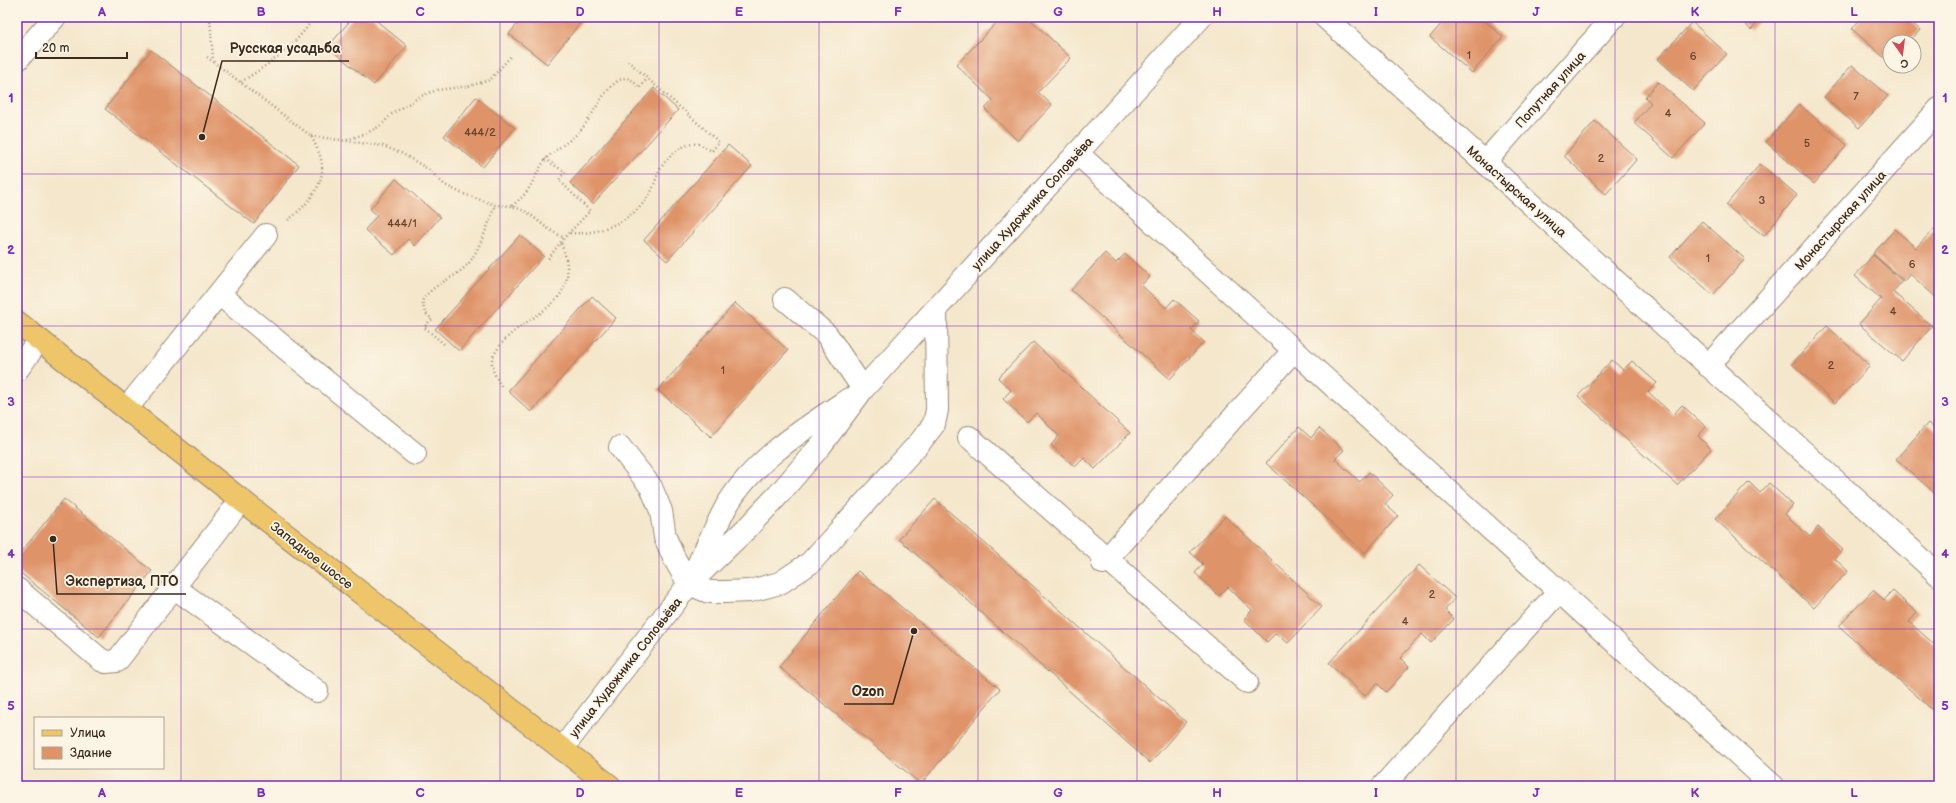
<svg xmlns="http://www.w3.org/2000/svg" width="1956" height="803" font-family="'Balsamiq Sans',sans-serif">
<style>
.building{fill:#df9367}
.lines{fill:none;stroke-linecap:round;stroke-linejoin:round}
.minor-casing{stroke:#988875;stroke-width:24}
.major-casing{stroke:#988875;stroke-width:24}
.path{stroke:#988875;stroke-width:2.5;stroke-dasharray:1 3;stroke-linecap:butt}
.minor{stroke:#fff;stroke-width:22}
.major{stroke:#eec569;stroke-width:22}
.grid{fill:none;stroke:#7b2cbf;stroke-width:1;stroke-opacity:0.55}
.labels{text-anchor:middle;stroke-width:3.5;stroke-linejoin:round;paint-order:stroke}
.number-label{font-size:11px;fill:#644430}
.street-label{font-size:13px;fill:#3b2a1e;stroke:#fcf5e5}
.leader{fill:none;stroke:#3b2a1e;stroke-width:1.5}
.callout-dot{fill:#3b2a1e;stroke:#fcf5e5;stroke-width:1.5}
.callout-label{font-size:14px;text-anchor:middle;font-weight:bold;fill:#3b2a1e;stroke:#fcf5e5;stroke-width:3.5;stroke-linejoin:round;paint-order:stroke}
.neatline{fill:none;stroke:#7b2cbf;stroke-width:1.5}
.grid-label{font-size:13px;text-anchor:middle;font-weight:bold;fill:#7b2cbf}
</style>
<rect width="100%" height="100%" fill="#fcf5e5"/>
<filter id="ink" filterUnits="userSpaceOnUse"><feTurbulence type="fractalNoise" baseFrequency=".025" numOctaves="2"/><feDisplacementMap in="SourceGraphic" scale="8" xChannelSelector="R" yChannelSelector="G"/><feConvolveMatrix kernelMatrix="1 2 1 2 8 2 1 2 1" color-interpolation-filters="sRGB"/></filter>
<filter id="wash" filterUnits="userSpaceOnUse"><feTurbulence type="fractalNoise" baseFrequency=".012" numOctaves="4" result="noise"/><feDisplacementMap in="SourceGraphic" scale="16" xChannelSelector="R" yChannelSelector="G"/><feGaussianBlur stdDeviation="0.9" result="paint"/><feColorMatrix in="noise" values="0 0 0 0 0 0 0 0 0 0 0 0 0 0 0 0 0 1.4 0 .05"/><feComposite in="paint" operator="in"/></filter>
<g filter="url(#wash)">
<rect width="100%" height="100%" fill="#f4e7cc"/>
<g id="blocks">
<!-- building -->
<path class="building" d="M 353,17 L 372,17 L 407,46 L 374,85 L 328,47 Z
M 523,17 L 585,17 L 547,64 L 509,34 Z
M 1002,17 L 1028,17 L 1071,58 L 1038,92 L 1052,105 L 1018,141 L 985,109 L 993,100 L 956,65 Z
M 1447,17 L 1481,17 L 1503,37 L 1472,73 L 1430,37 Z
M 1737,17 L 1763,17 L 1751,30 Z
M 1862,17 L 1906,17 L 1920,30 L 1909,42 L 1890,42 L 1890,63 L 1852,29 Z
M 1692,22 L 1727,54 L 1693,91 L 1658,59 Z
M 151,50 L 299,165 L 254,224 L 105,109 Z
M 1852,65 L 1888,96 L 1859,128 L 1824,97 Z
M 1658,82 L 1705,123 L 1673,158 L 1634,123 L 1651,103 L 1645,97 Z
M 654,88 L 678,110 L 593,204 L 570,183 Z
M 476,97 L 515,128 L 483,167 L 444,136 Z
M 1799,104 L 1847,145 L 1814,184 L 1766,142 Z
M 1595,121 L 1637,159 L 1606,194 L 1564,156 Z
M 728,145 L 752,166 L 667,261 L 644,240 Z
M 1760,164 L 1797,195 L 1764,236 L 1726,205 Z
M 396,179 L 440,217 L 415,246 L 408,239 L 394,255 L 365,230 L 377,215 L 370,209 Z
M 1702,221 L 1745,259 L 1713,295 L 1670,257 Z
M 1895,229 L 1916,248 L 1934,229 L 1939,234 L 1939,300 L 1910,274 L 1904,281 L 1873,254 Z
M 520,235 L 544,256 L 459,351 L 435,329 Z
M 1105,253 L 1116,263 L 1125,254 L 1150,277 L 1141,285 L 1166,308 L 1174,299 L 1199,321 L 1191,330 L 1204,342 L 1170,379 L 1071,290 Z
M 1873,255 L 1902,281 L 1893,292 L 1932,326 L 1902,361 L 1859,324 L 1881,299 L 1855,276 Z
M 592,296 L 616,318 L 531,412 L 508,391 Z
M 735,303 L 788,350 L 711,437 L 658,390 Z
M 1827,326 L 1870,366 L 1835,403 L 1792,364 Z
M 1033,342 L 1130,433 L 1095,469 L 1084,458 L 1075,467 L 1051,445 L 1059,436 L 1036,413 L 1027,422 L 1003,399 L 1011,390 L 998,378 Z
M 1612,360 L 1623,370 L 1632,361 L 1657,383 L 1648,392 L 1673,415 L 1682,405 L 1706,427 L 1698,436 L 1711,449 L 1677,485 L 1578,396 Z
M 1928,423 L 1939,432 L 1939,497 L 1896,459 Z
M 1299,427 L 1311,438 L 1319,428 L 1344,450 L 1335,459 L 1360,482 L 1369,472 L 1393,495 L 1385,504 L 1398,516 L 1365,553 L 1266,463 Z
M 1749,482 L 1760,493 L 1769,483 L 1793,505 L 1785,514 L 1810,537 L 1818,527 L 1843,550 L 1835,559 L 1848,571 L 1814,608 L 1715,519 Z
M 64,499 L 152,571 L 99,637 L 17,570 L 17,557 Z
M 935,499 L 1186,722 L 1150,763 L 899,539 Z
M 1225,516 L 1322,607 L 1288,643 L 1276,633 L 1267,642 L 1244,619 L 1252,610 L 1228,587 L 1219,596 L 1195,573 L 1203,564 L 1190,552 Z
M 1419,565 L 1455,598 L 1445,610 L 1454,619 L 1431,643 L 1422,634 L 1400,658 L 1409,667 L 1386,692 L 1377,683 L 1365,696 L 1329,663 Z
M 858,571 L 1000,689 L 921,784 L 779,667 Z
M 1873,590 L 1884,600 L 1893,591 L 1917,613 L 1909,622 L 1934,644 L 1939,638 L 1938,715 L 1839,626 Z"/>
</g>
</g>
<g filter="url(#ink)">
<use href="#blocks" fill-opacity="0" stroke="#988875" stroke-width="1"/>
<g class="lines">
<!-- minor casing -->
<g class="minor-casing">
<path id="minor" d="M 1325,17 L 1939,575
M 17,60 L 55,17
M 1077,153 L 1773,786
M 1485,162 L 1614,17
M 219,294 L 415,454
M 785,299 L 827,335 L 863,389
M 1708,366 L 1939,109
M 17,370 L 39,340
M 127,408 L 266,235
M 969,437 L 1247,682
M 620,447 L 651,487 L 661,511 L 665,537 L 674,558 L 689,584 L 709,592 L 725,592 L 750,591 L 780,583 L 810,563 L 921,441 L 934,424 L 937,410 L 936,309
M 1103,563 L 1294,350
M 695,571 C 705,550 715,528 726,507 C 753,460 805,428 849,399
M 175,588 L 317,691
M 17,589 L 101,660 L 106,662 L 117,661 L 241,500
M 562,749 L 689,584 L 748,527 L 779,494 L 821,445 L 863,389 L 1201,17
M 1383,786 L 1559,591"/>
</g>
<!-- major casing -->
<g class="major-casing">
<path id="major" d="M 17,322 L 241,500 L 610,786"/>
</g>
<!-- path -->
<path class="path" d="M 210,17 L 213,60
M 207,57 L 311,136 C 316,146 323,158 322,171 C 321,190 302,210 288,220
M 241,82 C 269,64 296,46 314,17
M 311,136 L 383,146 L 401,153 L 428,169 L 445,185 L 461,193 L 495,205 L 512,206 L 527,212 L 547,228 L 564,238
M 347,140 L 367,133 L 380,126 L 392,114 L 421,96 L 437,90 L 469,86 L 490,80 L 512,55
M 545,159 L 565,172 L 559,180 L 590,211 L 564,238 L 548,259
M 512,206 C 519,200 525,195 529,188 C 535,179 539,167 546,159 C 556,148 570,142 580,131 C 592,118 605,85 622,79 C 630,76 635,83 639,88 L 647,79
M 570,233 C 596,236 632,221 647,198 C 653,191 655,182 658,173 C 665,159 681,142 698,144 C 703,145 708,149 712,151 L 719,142 L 628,61
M 444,344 L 424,327 L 432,319 L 425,313 L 422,301 C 433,283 455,279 468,264 C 477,254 491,219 495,205
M 501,386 C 497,379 491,370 492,361 C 492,357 495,353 497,350 C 521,311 588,310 561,243"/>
<!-- minor -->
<use href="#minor" class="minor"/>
<!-- major -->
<use href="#major" class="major"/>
</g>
</g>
<!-- grid -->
<path class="grid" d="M 181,17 L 181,786M 341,17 L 341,786M 500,17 L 500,786M 659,17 L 659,786M 819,17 L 819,786M 978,17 L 978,786M 1137,17 L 1137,786M 1297,17 L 1297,786M 1456,17 L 1456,786M 1615,17 L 1615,786M 1775,17 L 1775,786M 17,174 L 1939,174M 17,326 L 1939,326M 17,477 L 1939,477M 17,629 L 1939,629"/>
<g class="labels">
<!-- number labels -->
<g class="number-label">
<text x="1469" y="59">1</text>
<text x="1693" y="60">6</text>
<text x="1856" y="100">7</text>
<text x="1668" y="117">4</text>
<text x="480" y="136">444/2</text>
<text x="1807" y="147">5</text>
<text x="1601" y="162">2</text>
<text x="1762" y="204">3</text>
<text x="402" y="227">444/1</text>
<text x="1708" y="262">1</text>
<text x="1912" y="268">6</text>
<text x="1893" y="315">4</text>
<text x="1831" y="369">2</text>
<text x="723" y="374">1</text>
<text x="1432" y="598">2</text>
<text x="1405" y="625">4</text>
</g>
<!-- street labels -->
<g class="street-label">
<text transform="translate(1550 89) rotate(-48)" y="5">Попутная улица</text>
<text transform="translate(1517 191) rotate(42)" y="5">Монастырская улица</text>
<text transform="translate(1032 203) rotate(-48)" y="5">улица Художника Соловьёва</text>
<text transform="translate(1840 220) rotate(-48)" y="5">Монастырская улица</text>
<text transform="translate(312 555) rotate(38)" y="5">Западное шоссе</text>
<text transform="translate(625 667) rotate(-52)" y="5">улица Художника Соловьёва</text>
</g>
</g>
<!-- callouts -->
<path class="leader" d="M202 137L222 61H349M53 539L57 594H186M914 631L893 704H844"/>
<g class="callout-dot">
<circle cx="202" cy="137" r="4"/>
<circle cx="53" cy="539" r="4"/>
<circle cx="914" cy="631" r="4"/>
</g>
<g class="callout-label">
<text x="285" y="53">Русская усадьба</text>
<text x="122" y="586">Экспертиза, ПТО</text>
<text x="868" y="696">Ozon</text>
</g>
<!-- margin -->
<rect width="1956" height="803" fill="none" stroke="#fcf5e5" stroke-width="44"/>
<!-- legend -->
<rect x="34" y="717" width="130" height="52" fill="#fcf5e5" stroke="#afa495"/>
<rect x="42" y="730" width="20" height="6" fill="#eec569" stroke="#afa495"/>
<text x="70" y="737" font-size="12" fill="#3b2a1e">Улица</text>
<rect x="42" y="747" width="20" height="12" fill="#df9367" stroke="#afa495"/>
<text x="70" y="757" font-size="12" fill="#3b2a1e">Здание</text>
<!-- north arrow -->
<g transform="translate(1902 54) rotate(166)"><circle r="19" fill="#fcf5e5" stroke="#afa495"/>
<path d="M0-3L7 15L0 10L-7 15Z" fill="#d1495b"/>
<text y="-6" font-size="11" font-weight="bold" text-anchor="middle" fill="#3b2a1e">С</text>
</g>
<!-- scale -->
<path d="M36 52v6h91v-6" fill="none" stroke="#3b2a1e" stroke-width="2"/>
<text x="42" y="52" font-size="12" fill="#3b2a1e" stroke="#fcf5e5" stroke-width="3" paint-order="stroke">20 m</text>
<rect x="22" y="22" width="1912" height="759" class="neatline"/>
<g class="grid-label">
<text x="102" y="16">A</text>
<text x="261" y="16">B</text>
<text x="420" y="16">C</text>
<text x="580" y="16">D</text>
<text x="739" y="16">E</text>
<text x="898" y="16">F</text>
<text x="1058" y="16">G</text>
<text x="1217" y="16">H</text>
<text x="1376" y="16">I</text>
<text x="1536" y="16">J</text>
<text x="1695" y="16">K</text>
<text x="1854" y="16">L</text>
<text x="11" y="102">1</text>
<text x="1945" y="102">1</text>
<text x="11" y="254">2</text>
<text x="1945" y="254">2</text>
<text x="11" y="406">3</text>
<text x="1945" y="406">3</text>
<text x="11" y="558">4</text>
<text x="1945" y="558">4</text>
<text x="11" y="710">5</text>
<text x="1945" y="710">5</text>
<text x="102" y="797">A</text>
<text x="261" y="797">B</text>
<text x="420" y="797">C</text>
<text x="580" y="797">D</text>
<text x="739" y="797">E</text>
<text x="898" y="797">F</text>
<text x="1058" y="797">G</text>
<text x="1217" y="797">H</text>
<text x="1376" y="797">I</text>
<text x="1536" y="797">J</text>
<text x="1695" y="797">K</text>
<text x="1854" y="797">L</text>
</g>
</svg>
